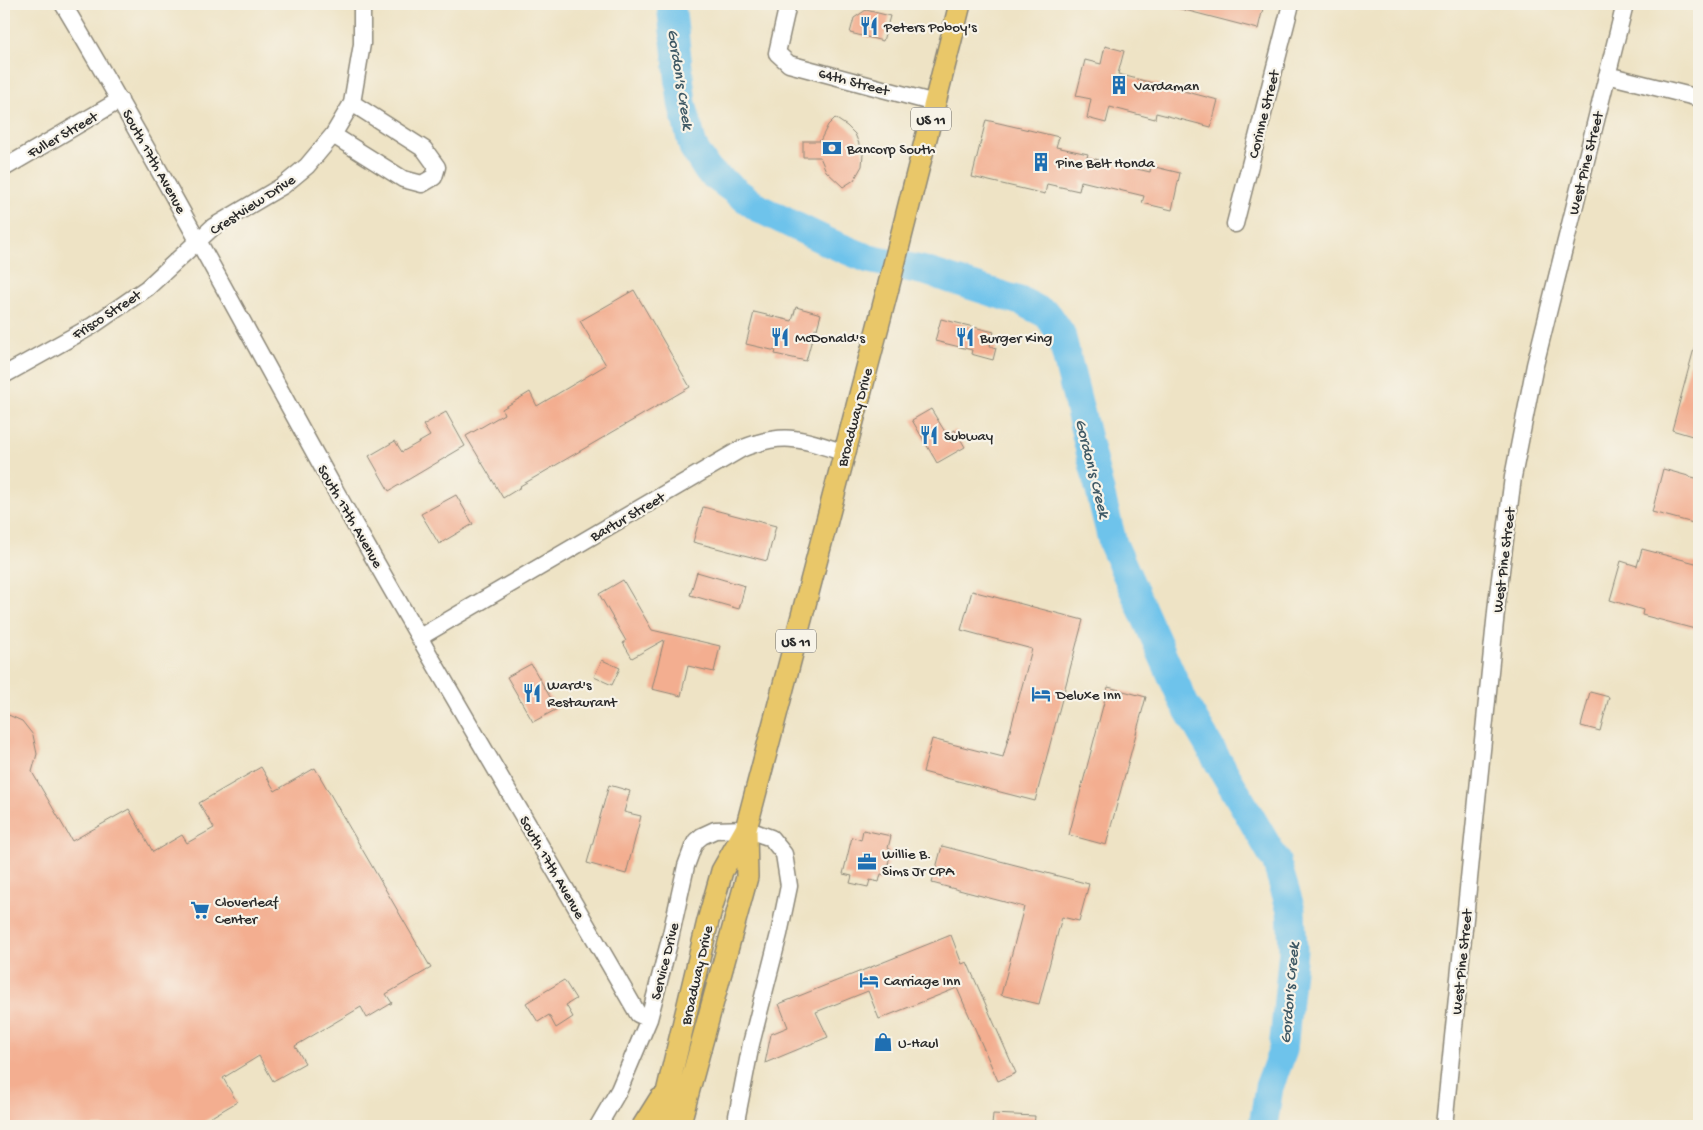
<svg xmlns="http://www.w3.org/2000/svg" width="1703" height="1130" font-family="'Gochi Hand',sans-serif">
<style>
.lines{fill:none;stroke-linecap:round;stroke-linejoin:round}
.river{stroke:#6ec3eb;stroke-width:29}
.building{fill:#f3ae90}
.minor-casing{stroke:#8c8778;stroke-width:19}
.major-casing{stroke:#8c8778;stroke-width:24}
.minor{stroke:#fff;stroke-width:16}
.major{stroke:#e9c769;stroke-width:21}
.labels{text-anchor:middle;stroke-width:4.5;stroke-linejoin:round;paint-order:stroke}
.shield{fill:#f7f3e8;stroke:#686764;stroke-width:1}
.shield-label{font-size:14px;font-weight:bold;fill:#2b2b2b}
.poi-label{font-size:15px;fill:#2b2b2b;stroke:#f7f3e8;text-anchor:start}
.street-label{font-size:15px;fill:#2b2b2b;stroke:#f7f3e8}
.water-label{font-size:16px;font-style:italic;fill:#3f5965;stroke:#f7f3e8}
</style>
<rect width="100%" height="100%" fill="#f7f3e8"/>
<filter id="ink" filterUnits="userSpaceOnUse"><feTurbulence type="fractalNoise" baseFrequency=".02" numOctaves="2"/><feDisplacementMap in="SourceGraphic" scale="10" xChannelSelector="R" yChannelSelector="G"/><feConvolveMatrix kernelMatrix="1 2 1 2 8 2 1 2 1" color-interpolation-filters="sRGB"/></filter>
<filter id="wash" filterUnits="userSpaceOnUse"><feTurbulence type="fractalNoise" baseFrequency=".0096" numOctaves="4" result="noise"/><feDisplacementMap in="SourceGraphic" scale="20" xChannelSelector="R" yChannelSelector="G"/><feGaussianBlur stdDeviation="1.12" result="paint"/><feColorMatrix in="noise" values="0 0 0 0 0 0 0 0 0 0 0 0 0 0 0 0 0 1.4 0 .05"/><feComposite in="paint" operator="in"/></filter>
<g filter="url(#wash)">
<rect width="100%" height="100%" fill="#eee3c5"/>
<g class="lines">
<!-- river -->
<path class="river" d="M 671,4 L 682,103 L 693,147 L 708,171 L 760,209 L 830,243 L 869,259 L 925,271 L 1023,302 L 1048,315 L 1061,334 L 1113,544 L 1184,703 L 1276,861 L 1291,910 L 1293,950 L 1283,1050 L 1269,1087 L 1263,1126"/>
</g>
<g id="blocks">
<!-- building -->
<path class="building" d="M 1178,4 L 1264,4 L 1258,29 L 1177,8 Z
M 866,10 L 890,16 L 883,41 L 850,33 L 854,18 Z
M 1105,46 L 1124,51 L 1118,74 L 1218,100 L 1211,127 L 1156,113 L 1155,119 L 1110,107 L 1106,123 L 1087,118 L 1091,99 L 1076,96 L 1085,60 L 1101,64 Z
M 835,118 L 847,126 L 855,134 L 863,154 L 862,166 L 854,180 L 843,187 L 826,171 L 820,157 L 803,157 L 803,141 L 820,141 L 828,125 Z
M 986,120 L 1059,137 L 1056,147 L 1088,154 L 1087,157 L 1150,172 L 1151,166 L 1180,173 L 1172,210 L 1142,203 L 1144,196 L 1081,181 L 1079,191 L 1047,184 L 1045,194 L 972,177 Z
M 634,290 L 690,387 L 520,486 L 521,487 L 503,498 L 466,436 L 504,414 L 502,409 L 530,392 L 537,406 L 606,365 L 580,321 Z
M 796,307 L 821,314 L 817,329 L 815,328 L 806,361 L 775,354 L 776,351 L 746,344 L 754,312 L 792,321 Z
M 941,319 L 994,332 L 990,346 L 996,348 L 993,360 L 971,354 L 972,350 L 935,341 Z
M 1695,345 L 1699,345 L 1699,438 L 1672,430 Z
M 931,409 L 947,435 L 955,430 L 965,447 L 937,463 L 912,420 Z
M 446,412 L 465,446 L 389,491 L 369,456 L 395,441 L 402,452 L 430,436 L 423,425 Z
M 1663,469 L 1699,479 L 1699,514 L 1697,524 L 1652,512 Z
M 456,495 L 473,524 L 439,544 L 421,514 Z
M 703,507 L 776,526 L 767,561 L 693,542 Z
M 1642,549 L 1699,564 L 1699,613 L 1695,629 L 1642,615 L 1643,610 L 1610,600 L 1621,561 L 1637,566 Z
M 697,572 L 745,586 L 739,609 L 690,595 Z
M 623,580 L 652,630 L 720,646 L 714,672 L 688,666 L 681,696 L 652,689 L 664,640 L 632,658 L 623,643 L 626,641 L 599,594 Z
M 972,591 L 1083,620 L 1035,801 L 923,772 L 932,739 L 1003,757 L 1032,649 L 961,630 Z
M 602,660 L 620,668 L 612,685 L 594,677 Z
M 531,664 L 557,709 L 533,722 L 507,677 Z
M 1108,687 L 1146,697 L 1106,845 L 1069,835 Z
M 1590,692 L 1609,697 L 1600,731 L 1581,726 Z
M 4,713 L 22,721 L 33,735 L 37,754 L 32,772 L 72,841 L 129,809 L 153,852 L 182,835 L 187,843 L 214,828 L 199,803 L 261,767 L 275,791 L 315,768 L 431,968 L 386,994 L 392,1003 L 367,1018 L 361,1007 L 295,1046 L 305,1063 L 273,1081 L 259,1056 L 223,1078 L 237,1102 L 196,1126 L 4,1126 Z
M 609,785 L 630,791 L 624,812 L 641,816 L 626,874 L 587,863 Z
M 863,830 L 891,836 L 888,848 L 891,850 L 886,875 L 881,874 L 879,882 L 870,880 L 868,887 L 850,883 L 852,876 L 843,874 L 852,837 L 861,840 Z
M 942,846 L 1089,884 L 1079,921 L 1062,917 L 1039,1004 L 1001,995 L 1024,907 L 932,883 Z
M 951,935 L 962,964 L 967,962 L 1016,1073 L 998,1081 L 957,988 L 879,1019 L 868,991 L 816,1012 L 828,1037 L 765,1063 L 771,1034 L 788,1027 L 779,1004 Z
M 564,980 L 576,999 L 566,1005 L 573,1017 L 556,1028 L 549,1015 L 538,1022 L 526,1003 Z
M 993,1114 L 1035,1116 L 1034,1126 L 992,1126 Z"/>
</g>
</g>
<g filter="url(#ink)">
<use href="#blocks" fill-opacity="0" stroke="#8c8778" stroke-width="1"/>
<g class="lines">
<!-- minor casing -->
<g class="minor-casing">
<path id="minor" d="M 63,4 C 158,163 244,326 334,488 C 433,665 537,838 638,1014 L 649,1019
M 788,4 L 777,53 L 789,64 L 935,103
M 1607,75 L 1699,98
M 333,135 L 403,179 L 422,184 L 434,177 L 437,167 L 424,149 L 352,103
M 4,168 L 120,100
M 1235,224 L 1291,4
M 4,375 L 92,326 L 147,288 L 213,227 L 284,185 L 307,166 L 333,135 L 352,103 L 362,44 L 362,4
M 420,637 L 741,449 C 784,431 802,439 845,453
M 598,1126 L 619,1090 L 649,1019 L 669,943 L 686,866 L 693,847 L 696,841 L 702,836 L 715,830 L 746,829 L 771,838 L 784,854 L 789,886 L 779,934 L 751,1044 L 737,1116 L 736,1126
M 1444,1126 L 1497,602 L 1513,477 L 1535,365 L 1625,4"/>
</g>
<!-- major casing -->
<g class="major-casing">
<path id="major" d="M 643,1126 L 660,1099
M 659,1126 L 708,921 L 722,871 L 746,829 L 888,288 L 960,4
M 679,1126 L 747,877 L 746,830"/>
</g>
<!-- minor -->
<use href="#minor" class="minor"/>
<!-- major -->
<use href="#major" class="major"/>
</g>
</g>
<!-- icons -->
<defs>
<g id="restaurant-bare" transform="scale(1.5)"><path d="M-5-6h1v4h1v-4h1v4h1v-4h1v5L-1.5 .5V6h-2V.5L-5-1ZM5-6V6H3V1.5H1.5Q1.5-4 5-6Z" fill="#1f6fb2" stroke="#f7f3e8" stroke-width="2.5" paint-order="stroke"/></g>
<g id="building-bare" transform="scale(1.5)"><path d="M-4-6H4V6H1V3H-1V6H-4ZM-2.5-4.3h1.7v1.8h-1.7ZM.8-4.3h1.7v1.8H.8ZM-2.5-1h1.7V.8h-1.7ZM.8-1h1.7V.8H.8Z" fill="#1f6fb2" stroke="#f7f3e8" stroke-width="2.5" paint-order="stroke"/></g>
<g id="bank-bare" transform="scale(1.5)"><path d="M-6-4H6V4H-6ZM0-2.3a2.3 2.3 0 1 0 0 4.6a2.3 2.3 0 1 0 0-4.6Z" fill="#1f6fb2" stroke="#f7f3e8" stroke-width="2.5" paint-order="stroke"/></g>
<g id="hotel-bare" transform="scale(1.5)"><path d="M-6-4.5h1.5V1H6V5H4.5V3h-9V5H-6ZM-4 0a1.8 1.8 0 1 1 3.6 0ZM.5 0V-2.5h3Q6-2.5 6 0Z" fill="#1f6fb2" stroke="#f7f3e8" stroke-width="2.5" paint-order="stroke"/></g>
<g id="office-bare" transform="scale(1.5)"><path d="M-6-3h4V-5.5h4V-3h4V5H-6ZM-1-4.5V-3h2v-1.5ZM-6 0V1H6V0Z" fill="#1f6fb2" stroke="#f7f3e8" stroke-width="2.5" paint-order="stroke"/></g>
<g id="supermarket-bare" transform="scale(1.5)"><path d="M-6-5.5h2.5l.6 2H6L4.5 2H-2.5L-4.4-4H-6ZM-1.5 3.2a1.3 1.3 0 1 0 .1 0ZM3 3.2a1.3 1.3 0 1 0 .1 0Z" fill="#1f6fb2" stroke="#f7f3e8" stroke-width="2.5" paint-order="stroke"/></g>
<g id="shop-bare" transform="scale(1.5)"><path d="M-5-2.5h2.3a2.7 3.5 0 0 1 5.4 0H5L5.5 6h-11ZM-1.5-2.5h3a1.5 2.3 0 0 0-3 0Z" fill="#1f6fb2" stroke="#f7f3e8" stroke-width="2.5" paint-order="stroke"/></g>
</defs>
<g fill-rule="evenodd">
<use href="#restaurant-bare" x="869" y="26"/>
<use href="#building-bare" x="1119" y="85"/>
<use href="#bank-bare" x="832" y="148"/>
<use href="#building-bare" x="1041" y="162"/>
<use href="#restaurant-bare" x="780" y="337"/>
<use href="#restaurant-bare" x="965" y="337"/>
<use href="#restaurant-bare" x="929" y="435"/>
<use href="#restaurant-bare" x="532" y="693"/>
<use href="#hotel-bare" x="1041" y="694"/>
<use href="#office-bare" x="867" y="862"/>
<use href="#supermarket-bare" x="200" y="910"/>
<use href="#hotel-bare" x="869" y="980"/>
<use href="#shop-bare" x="883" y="1042"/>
</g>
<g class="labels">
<!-- shield labels -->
<g class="shield">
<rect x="911" y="107.5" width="40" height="23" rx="4"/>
<rect x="776" y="629.5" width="40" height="23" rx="4"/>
</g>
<g class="shield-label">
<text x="931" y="124">US 11</text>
<text x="796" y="646">US 11</text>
</g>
<!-- poi labels -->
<g class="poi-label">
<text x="884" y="31">Peters Poboy's</text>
<text x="1134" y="90">Vardaman</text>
<text x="847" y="153">Bancorp South</text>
<text x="1056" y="167">Pine Belt Honda</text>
<text x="795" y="342">McDonald's</text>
<text x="980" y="342">Burger King</text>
<text x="944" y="440">Subway</text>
<text x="547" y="689">Ward's<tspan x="547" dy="17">Restaurant</tspan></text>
<text x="1056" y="699">Deluxe Inn</text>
<text x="882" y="858">Willie B.<tspan x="882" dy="17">Sims Jr CPA</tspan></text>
<text x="215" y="906">Cloverleaf<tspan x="215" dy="17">Center</tspan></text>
<text x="884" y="985">Carriage Inn</text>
<text x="898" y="1047">U-Haul</text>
</g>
<!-- street labels -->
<g class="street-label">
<text transform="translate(854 81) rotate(15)" y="5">64th Street</text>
<text transform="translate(1263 114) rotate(-76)" y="5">Corinne Street</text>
<text transform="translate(62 134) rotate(-30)" y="5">Fuller Street</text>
<text transform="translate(155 161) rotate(61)" y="5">South 17th Avenue</text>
<text transform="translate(1585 163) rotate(-76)" y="5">West Pine Street</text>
<text transform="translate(252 204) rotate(-33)" y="5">Crestview Drive</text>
<text transform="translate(106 314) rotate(-33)" y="5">Frisco Street</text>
<text transform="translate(854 417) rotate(-75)" y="5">Broadway Drive</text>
<text transform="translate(351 516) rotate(60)" y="5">South 17th Avenue</text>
<text transform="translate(627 516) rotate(-30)" y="5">Bartur Street</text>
<text transform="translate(1503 560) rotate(-83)" y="5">West Pine Street</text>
<text transform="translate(553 867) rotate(60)" y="5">South 17th Avenue</text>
<text transform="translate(664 961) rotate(-76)" y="5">Service Drive</text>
<text transform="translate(1461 962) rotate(-84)" y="5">West Pine Street</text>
<text transform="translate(696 975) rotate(-77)" y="5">Broadway Drive</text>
</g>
<!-- water labels -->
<g class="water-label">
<text transform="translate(682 79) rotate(81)" y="6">Gordon's Creek</text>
<text transform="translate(1094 468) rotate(76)" y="6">Gordon's Creek</text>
<text transform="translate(1288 993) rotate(-85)" y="6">Gordon's Creek</text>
</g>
</g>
<!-- margin -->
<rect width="1703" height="1130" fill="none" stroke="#f7f3e8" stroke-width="20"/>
</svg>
